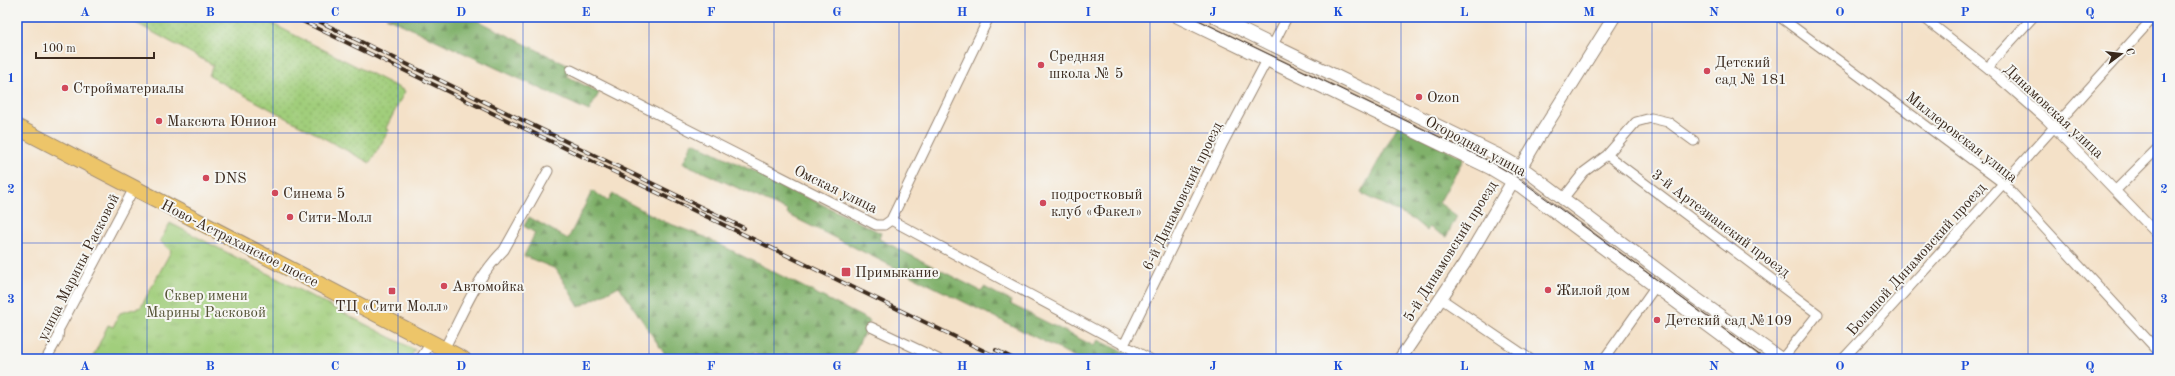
<svg xmlns="http://www.w3.org/2000/svg" width="2175" height="376" font-family="'Old Standard TT',serif">
<style>
.grass{fill:url(#grass-dots);stroke:#6e7c4c}
.forest{fill:url(#forest-firs);stroke:#5e6e44}
.park{fill:url(#park-tufts);stroke:#6e7c4c}
.lines{fill:none;stroke-linecap:round;stroke-linejoin:round}
.minor-casing{stroke:#988673;stroke-width:11}
.tertiary-casing{stroke:#988673;stroke-width:14}
.primary-casing{stroke:#988673;stroke-width:17}
.minor{stroke:#fff;stroke-width:9}
.tertiary{stroke:#fff;stroke-width:12}
.primary{stroke:#edc569;stroke-width:15}
.tram{stroke:#3b2a1e;stroke-width:1}
.rail-casing{stroke:#3b2a1e;stroke-width:4}
.rail{stroke:#f6f6f2;stroke-width:2.5;stroke-dasharray:8;stroke-linecap:butt}
.grid{fill:none;stroke:#1d4ed8;stroke-width:1;stroke-opacity:0.55}
.poi-dot{fill:#d1495b;stroke:#f6f6f2;stroke-width:1.5}
.labels{text-anchor:middle;stroke-width:4;stroke-linejoin:round;paint-order:stroke}
.poi-label{font-size:15px;fill:#3b2a1e;stroke:#f6f6f2;text-anchor:start}
.street-label{font-size:15px;fill:#3b2a1e;stroke:#f6f6f2}
.park-label{font-size:15px;fill:#545335;stroke:#f6f6f2}
.neatline{fill:none;stroke:#1d4ed8;stroke-width:1.5}
.grid-label{font-size:13px;text-anchor:middle;font-weight:bold;fill:#1d4ed8}
</style>
<defs>
<pattern id="grass-dots" width="8" height="8" patternUnits="userSpaceOnUse"><rect width="8" height="8" fill="#a1ce7b"/><path d="M2 2h.1M6 6h.1" fill="none" stroke="#8cb16a" stroke-width="1.8" stroke-linecap="round"/></pattern>
<pattern id="forest-firs" width="22" height="20" patternUnits="userSpaceOnUse"><rect width="22" height="20" fill="#80b16b"/><path d="M5 1l3.5 6h-7zM16 11l3.5 6h-7z" fill="#6a9057"/></pattern>
<pattern id="park-tufts" width="24" height="20" patternUnits="userSpaceOnUse"><rect width="24" height="20" fill="#a1ce7b"/><path d="M3 7l-1-3M5 7V3M7 7l1-3M15 17l-1-3M17 17v-4M19 17l1-3" fill="none" stroke="#8cb16a"/></pattern>
</defs>
<rect width="100%" height="100%" fill="#f6f6f2"/>
<filter id="ink" filterUnits="userSpaceOnUse"><feTurbulence type="fractalNoise" baseFrequency=".025" numOctaves="2"/><feDisplacementMap in="SourceGraphic" scale="8" xChannelSelector="R" yChannelSelector="G"/><feConvolveMatrix kernelMatrix="1 2 1 2 8 2 1 2 1" color-interpolation-filters="sRGB"/></filter>
<filter id="wash" filterUnits="userSpaceOnUse"><feTurbulence type="fractalNoise" baseFrequency=".012" numOctaves="4" result="noise"/><feDisplacementMap in="SourceGraphic" scale="16" xChannelSelector="R" yChannelSelector="G"/><feGaussianBlur stdDeviation="0.9" result="paint"/><feColorMatrix in="noise" values="0 0 0 0 0 0 0 0 0 0 0 0 0 0 0 0 0 1.4 0 .05"/><feComposite in="paint" operator="in"/></filter>
<g filter="url(#wash)">
<rect width="100%" height="100%" fill="#f4e1c8"/>
<!-- grass -->
<path class="grass" d="M 125,17 L 259,17 L 405,91 L 386,128 L 389,130 L 370,163 L 209,76 L 213,65 Z"/>
<!-- forest -->
<path class="forest" d="M 386,17 L 471,17 L 571,67 L 567,76 L 599,93 L 589,111 Z
M 1398,125 L 1464,158 L 1439,203 L 1457,216 L 1446,237 L 1429,227 L 1427,231 L 1414,220 L 1361,193 Z
M 693,142 L 881,233 L 879,239 L 981,291 L 984,287 L 1011,301 L 1010,304 L 1094,346 L 1098,340 L 1139,359 L 1079,359 L 787,214 L 788,211 L 683,163 Z
M 592,191 L 608,201 L 612,194 L 665,222 L 705,237 L 870,321 L 851,359 L 766,359 L 753,353 L 750,359 L 668,359 L 619,286 L 579,307 L 556,269 L 524,256 L 535,233 L 524,226 L 529,217 L 568,239 Z"/>
<!-- park -->
<path class="park" d="M 170,223 L 415,350 L 409,359 L 92,359 L 108,325 L 113,327 L 120,313 L 141,307 L 171,251 L 160,241 Z"/>
</g>
<g filter="url(#ink)">
<g class="lines">
<!-- minor casing -->
<g class="minor-casing">
<path id="minor" d="M 1780,17 L 2003,183 L 2158,351
M 1923,17 L 1989,69 L 2046,119 L 2158,235
M 1273,45 L 1287,17
M 1989,69 L 1992,62 L 2033,17
M 571,70 L 876,225 L 884,225 L 891,220 L 1150,359
M 1607,155 L 1818,314 L 1782,359
M 2116,190 L 2158,148
M 1562,200 L 1584,172 L 1607,155 L 1636,122 L 1651,118 L 1668,122 L 1694,141
M 891,220 L 989,17
M 1440,298 L 1530,359
M 871,327 L 938,359
M 1124,345 L 1222,145 L 1267,60
M 444,349 C 462,316 476,277 504,250 L 548,171
M 46,359 L 58,338 L 59,329 L 134,188
M 420,359 L 431,343
M 1604,359 L 1655,287
M 1843,359 C 1948,246 2050,131 2154,17"/>
</g>
<!-- tertiary casing -->
<g class="tertiary-casing">
<path id="tertiary" d="M 1178,17 L 1490,168 L 1520,186 L 1753,359
M 1215,17 L 1498,155 L 1528,172 L 1694,297 L 1781,359
M 1400,359 L 1464,264 L 1540,135 L 1614,17"/>
</g>
<!-- primary casing -->
<g class="primary-casing">
<path id="primary" d="M 17,127 L 463,359"/>
</g>
<!-- minor -->
<use href="#minor" class="minor"/>
<!-- tertiary -->
<use href="#tertiary" class="tertiary"/>
<!-- primary -->
<use href="#primary" class="primary"/>
<!-- tram -->
<path class="tram" d="M 1192,17 L 1493,163 L 1515,176 L 1765,359"/>
<!-- rail casing -->
<g class="rail-casing">
<path id="rail" d="M 294,17 L 1001,359
M 310,17 L 744,228
M 996,350 L 1014,359"/>
</g>
<!-- rail -->
<use href="#rail" class="rail"/>
</g>
</g>
<!-- grid -->
<path class="grid" d="M 147,17 L 147,359M 273,17 L 273,359M 398,17 L 398,359M 523,17 L 523,359M 649,17 L 649,359M 774,17 L 774,359M 899,17 L 899,359M 1025,17 L 1025,359M 1150,17 L 1150,359M 1276,17 L 1276,359M 1401,17 L 1401,359M 1526,17 L 1526,359M 1652,17 L 1652,359M 1777,17 L 1777,359M 1902,17 L 1902,359M 2028,17 L 2028,359M 17,133 L 2158,133M 17,243 L 2158,243"/>
<!-- markers -->
<g class="poi-dot">
<circle cx="1041" cy="65" r="4"/>
<circle cx="1707" cy="71" r="4"/>
<circle cx="65" cy="88" r="4"/>
<circle cx="1419" cy="97" r="4"/>
<circle cx="159" cy="121" r="4"/>
<circle cx="206" cy="178" r="4"/>
<circle cx="275" cy="193" r="4"/>
<circle cx="1043" cy="203" r="4"/>
<circle cx="290" cy="217" r="4"/>
<rect x="841" y="267" width="10" height="10" rx="2"/>
<circle cx="444" cy="286" r="4"/>
<circle cx="1548" cy="290" r="4"/>
<rect x="388" y="287" width="8" height="8" rx="2"/>
<circle cx="1657" cy="320" r="4"/>
</g>
<g class="labels">
<!-- poi labels -->
<g class="poi-label">
<text x="1049" y="61">Средняя<tspan x="1049" dy="17">школа № 5</tspan></text>
<text x="1715" y="67">Детский<tspan x="1715" dy="17">сад № 181</tspan></text>
<text x="73" y="93">Стройматериалы</text>
<text x="1427" y="102">Ozon</text>
<text x="167" y="126">Максюта Юнион</text>
<text x="214" y="183">DNS</text>
<text x="283" y="198">Синема 5</text>
<text x="1051" y="199">подростковый<tspan x="1051" dy="17">клуб «Факел»</tspan></text>
<text x="298" y="222">Сити-Молл</text>
<text x="855" y="277">Примыкание</text>
<text x="452" y="291">Автомойка</text>
<text x="1556" y="295">Жилой дом</text>
<text x="392" y="311" text-anchor="middle">ТЦ «Сити Молл»</text>
<text x="1665" y="325">Детский сад №109</text>
</g>
<!-- street labels -->
<g class="street-label">
<text transform="translate(2054 111) rotate(43)" y="5">Динамовская улица</text>
<text transform="translate(1962 137) rotate(38)" y="5">Миллеровская улица</text>
<text transform="translate(1476 146) rotate(28)" y="5">Огородная улица</text>
<text transform="translate(836 189) rotate(26)" y="5">Омская улица</text>
<text transform="translate(1182 196) rotate(-64)" y="5">6-й Динамовский проезд</text>
<text transform="translate(1721 223) rotate(37)" y="5">3-й Артезианский проезд</text>
<text transform="translate(240 243) rotate(27)" y="5">Ново-Астраханское шоссе</text>
<text transform="translate(1450 251) rotate(-58)" y="5">5-й Динамовский проезд</text>
<text transform="translate(1916 259) rotate(-48)" y="5">Большой Динамовский проезд</text>
<text transform="translate(78 267) rotate(-63)" y="5">улица Марины Расковой</text>
</g>
<!-- park labels -->
<g class="park-label">
<text x="206" y="300">Сквер имени<tspan x="206" dy="17">Марины Расковой</tspan></text>
</g>
</g>
<!-- margin -->
<rect width="2175" height="376" fill="none" stroke="#f6f6f2" stroke-width="44"/>
<!-- north arrow -->
<g transform="translate(2121 54) rotate(75)" stroke="#f6f6f2" stroke-width="3" paint-order="stroke">
<path d="M0-3L7 15L0 10L-7 15Z" fill="#3b2a1e"/>
<text y="-6" font-size="11" font-weight="bold" text-anchor="middle" fill="#3b2a1e">С</text>
</g>
<!-- scale -->
<path d="M36 52v6h118v-6" fill="none" stroke="#3b2a1e" stroke-width="2"/>
<text x="42" y="52" font-size="12" fill="#3b2a1e" stroke="#f6f6f2" stroke-width="3" paint-order="stroke">100 m</text>
<rect x="22" y="22" width="2131" height="332" class="neatline"/>
<g class="grid-label">
<text x="85" y="16">A</text>
<text x="210" y="16">B</text>
<text x="335" y="16">C</text>
<text x="461" y="16">D</text>
<text x="586" y="16">E</text>
<text x="711" y="16">F</text>
<text x="837" y="16">G</text>
<text x="962" y="16">H</text>
<text x="1088" y="16">I</text>
<text x="1213" y="16">J</text>
<text x="1338" y="16">K</text>
<text x="1464" y="16">L</text>
<text x="1589" y="16">M</text>
<text x="1714" y="16">N</text>
<text x="1840" y="16">O</text>
<text x="1965" y="16">P</text>
<text x="2090" y="16">Q</text>
<text x="11" y="82">1</text>
<text x="2164" y="82">1</text>
<text x="11" y="193">2</text>
<text x="2164" y="193">2</text>
<text x="11" y="303">3</text>
<text x="2164" y="303">3</text>
<text x="85" y="370">A</text>
<text x="210" y="370">B</text>
<text x="335" y="370">C</text>
<text x="461" y="370">D</text>
<text x="586" y="370">E</text>
<text x="711" y="370">F</text>
<text x="837" y="370">G</text>
<text x="962" y="370">H</text>
<text x="1088" y="370">I</text>
<text x="1213" y="370">J</text>
<text x="1338" y="370">K</text>
<text x="1464" y="370">L</text>
<text x="1589" y="370">M</text>
<text x="1714" y="370">N</text>
<text x="1840" y="370">O</text>
<text x="1965" y="370">P</text>
<text x="2090" y="370">Q</text>
</g>
</svg>
